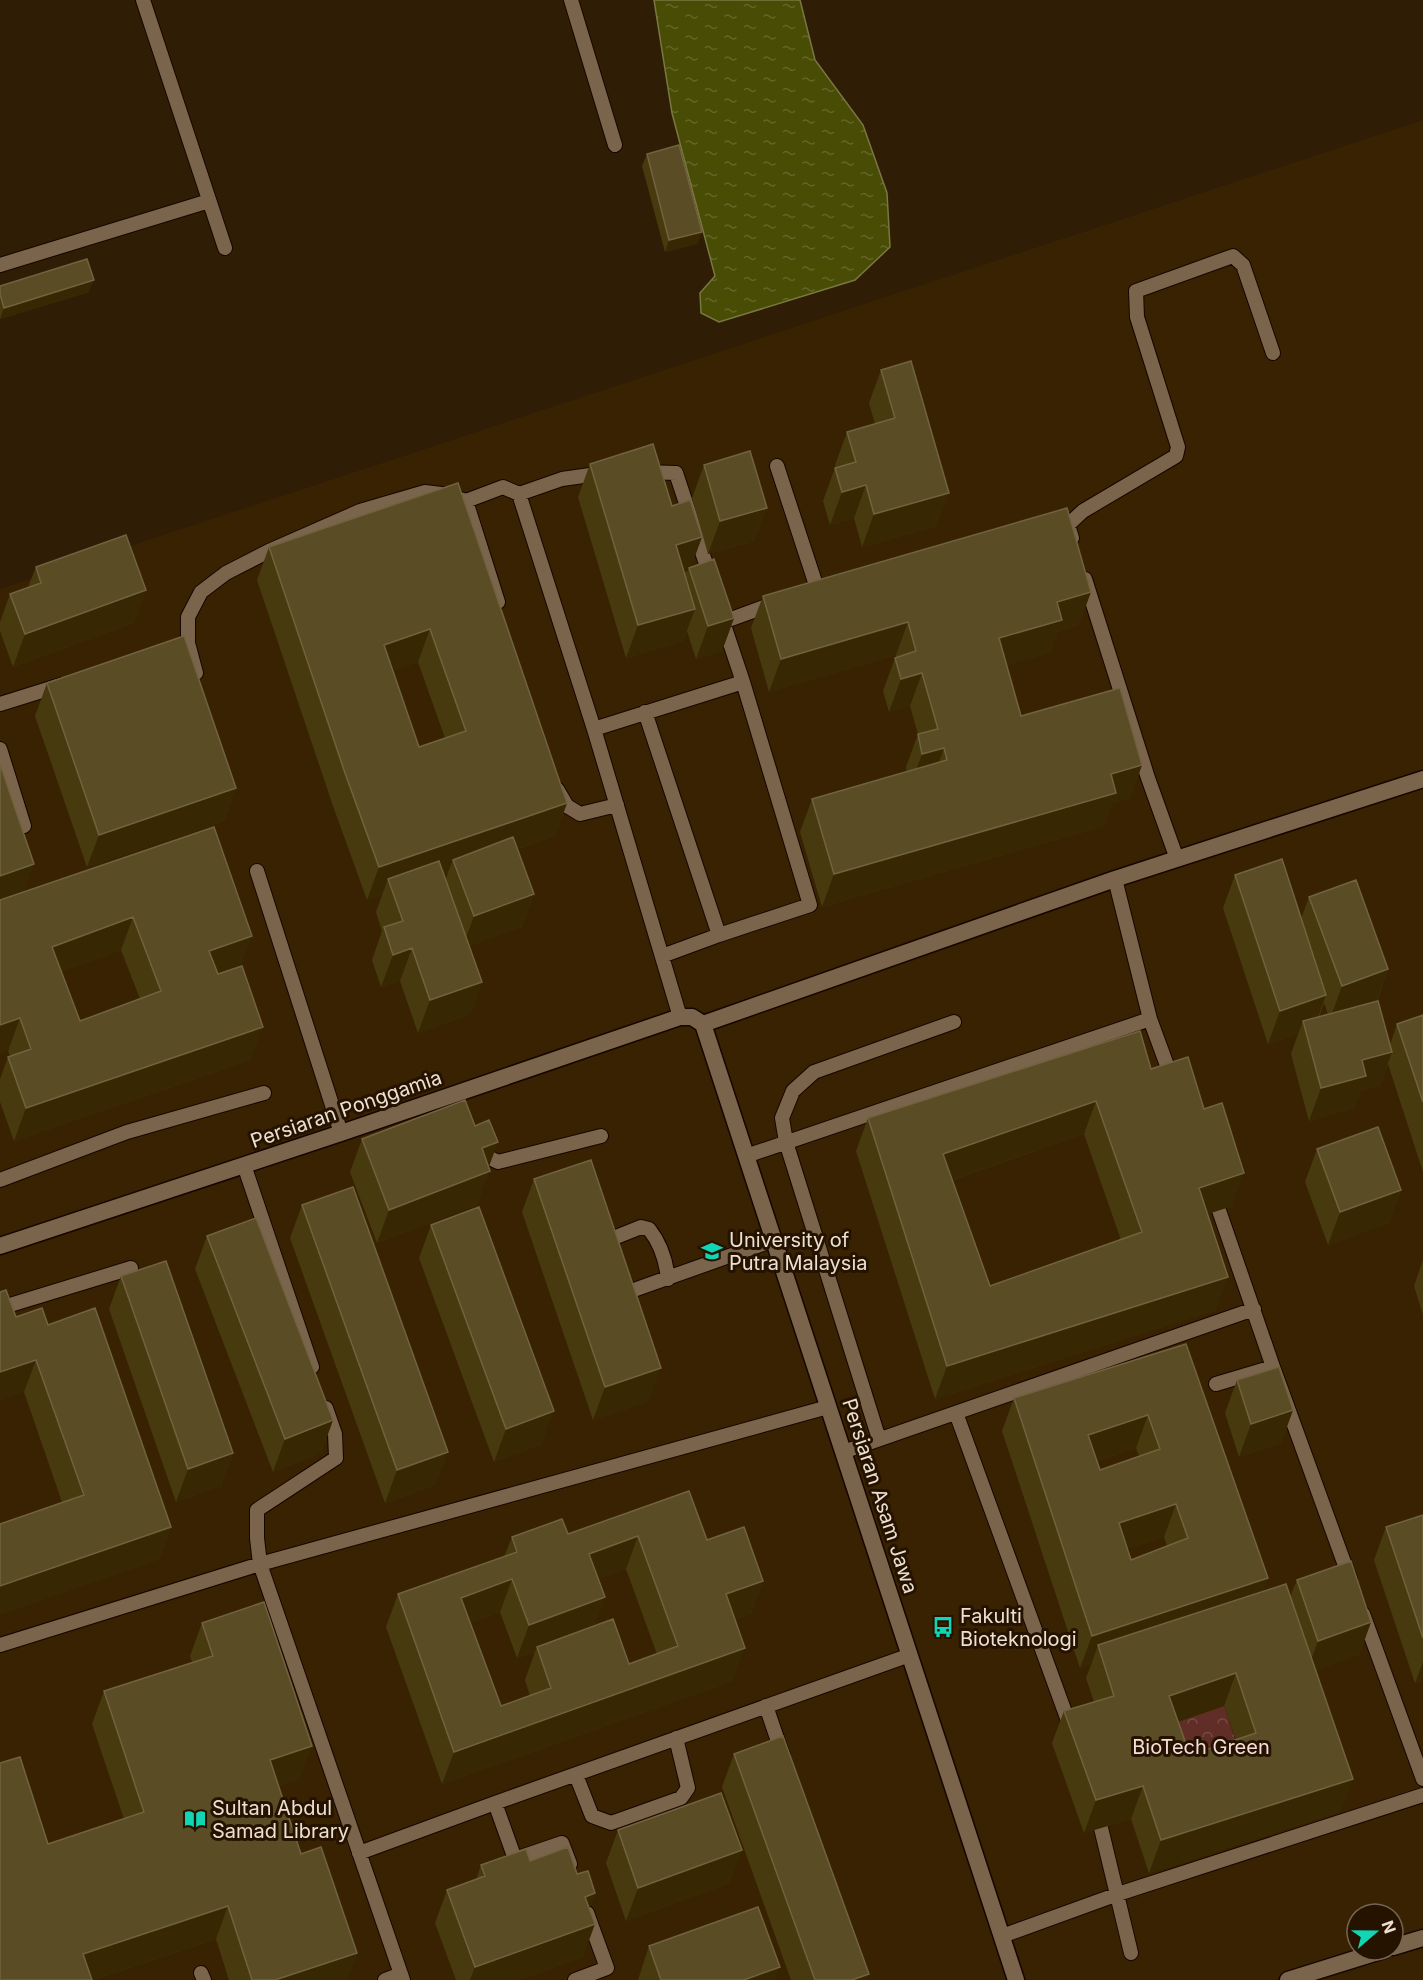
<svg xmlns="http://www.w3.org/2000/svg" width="1423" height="1980" viewBox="0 0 1423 1980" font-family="Inter,sans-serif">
<defs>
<pattern id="park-crowns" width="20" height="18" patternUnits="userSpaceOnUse" patternTransform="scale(1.5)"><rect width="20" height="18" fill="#602d27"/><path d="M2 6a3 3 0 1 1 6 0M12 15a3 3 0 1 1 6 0" fill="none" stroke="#774b45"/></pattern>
<pattern id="water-ripples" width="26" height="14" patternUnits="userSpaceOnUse" patternTransform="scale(1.5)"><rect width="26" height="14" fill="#484c05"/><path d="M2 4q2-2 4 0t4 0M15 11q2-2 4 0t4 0" fill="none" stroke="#636629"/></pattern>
</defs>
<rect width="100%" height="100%" fill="#2f1d05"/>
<!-- built -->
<path fill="#392202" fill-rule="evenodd" d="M1423,120V1980H0V589ZM1357,1914H1393V1950H1357Z"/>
<!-- park -->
<path fill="url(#park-crowns)" d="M1224,1706L1244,1766L1178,1788L1157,1729Z"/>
<!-- water -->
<path fill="url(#water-ripples)" stroke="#797842" stroke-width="1.5" d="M654,0H800L815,60L863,125L887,193L890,247L855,280L719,322L701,313L700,293L715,276L672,113Z"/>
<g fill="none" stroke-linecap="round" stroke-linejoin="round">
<defs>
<path id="service" d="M143,0L225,248
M571,0L615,145
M0,265L209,201
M777,466L817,588L808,591
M644,472L676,473L711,579
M519,494L562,479L604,473
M466,501L498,602
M1072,538L1068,525L1083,511L1176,456L1178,447L1137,317L1136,291L1233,256L1243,265L1273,353
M1085,579L1148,778L1177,859
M196,673L188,643V617L201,592L226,573L269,551L360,511L425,492L449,495L466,501L503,487L519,494L594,729L680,1017
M743,682L723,622L775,603
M0,704L61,685
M645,712L719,935
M594,729L743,682L810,905L719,935L662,956
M0,749L24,826
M557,789L567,806L580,814L617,805
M257,871L341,1133
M1115,879L1150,1019L1172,1079
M480,1149L486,1156L498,1162L601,1136
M746,1156L1150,1019
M244,1165L312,1367
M0,1180L127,1132L264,1093
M1213,1193L1273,1367L1350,1579
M601,1243L641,1227L649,1229C661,1244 666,1260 668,1279
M617,1291H631L774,1240
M0,1308L131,1268
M1216,1384L1273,1367
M326,1408L335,1434L336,1458L257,1510V1538L260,1564L403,1980
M956,1413L1070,1726
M879,1439L786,1142L782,1118L793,1091L814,1072L954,1022
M843,1452L1254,1309
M1363,1614L1423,1779
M0,1645L260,1564L828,1407
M766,1706L783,1756
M576,1775L592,1816L611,1823L681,1798L688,1788L676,1738
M495,1803L515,1859L562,1843L570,1864
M1101,1828L1131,1953
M359,1853L495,1803L910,1655
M1002,1936L1118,1894L1423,1795
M201,1973L204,1980
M385,1980L401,1974
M575,1980L607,1968L587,1913"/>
<path id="minor" d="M703,1024L1115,879L1423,779"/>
<path id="tertiary" d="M0,1246L341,1133L680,1017H692L703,1024L1016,1980
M1393,1947L1423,1938
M1288,1980L1384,1950"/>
</defs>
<!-- service casing -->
<use href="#service" stroke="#160600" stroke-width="16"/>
<!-- minor casing -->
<use href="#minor" stroke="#160600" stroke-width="19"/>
<!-- tertiary casing -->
<use href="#tertiary" stroke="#160600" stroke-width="19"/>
<!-- service -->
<use href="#service" stroke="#7a644b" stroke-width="14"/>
<!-- minor -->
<use href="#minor" stroke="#7a644b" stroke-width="16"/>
<!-- tertiary -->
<use href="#tertiary" stroke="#7a644b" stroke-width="16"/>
</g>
<!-- wall -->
<path fill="#483a0f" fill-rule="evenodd" d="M647,154L702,232L697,244L665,252L642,166Z
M0,286L89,292L0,319Z
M881,370L937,526L862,547L854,518L830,525L823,501L835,468H836L835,465L847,432L875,424L869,403Z
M590,464L672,506L702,537L690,568L734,618L722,651L696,659L687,631L683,641L626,658L578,497Z
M704,465L755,541L708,554L692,498Z
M458,483L567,803L555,836L517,849L534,894L522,927L469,946L482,982L470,1014L418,1033L400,981L381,987L372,960L382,931L376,912L382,895L367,900L333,806L257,580L269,547ZM418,662L445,738L419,747L392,671ZM448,872L446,879L444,874Z
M36,567L146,590L134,623L13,667L0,631V622L10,594L28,587Z
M763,596L1079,625L1057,632L1050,653L1007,665L1021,716L1142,765L1130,798L1112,803L1104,826L822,907L800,832L812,799L907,772L906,767L918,734L910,706L889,712L883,691L895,658H896V655L769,692L751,628Z
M47,683L236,788L224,821L87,867L35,716Z
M214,827L241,966L251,1060L14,1141L0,1102V1079L8,1057L10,1056L8,1051L24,892ZM121,950L140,999L80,1021L61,972Z
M1235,875L1301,919L1309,897L1388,969L1377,1001L1390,1045L1397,1024L1423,1015V1172L1388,1064L1380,1085L1361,1090L1354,1108L1309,1121L1291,1054L1298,1034L1268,1044L1223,908ZM1324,1003L1328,1014L1319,1017Z
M1151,1069L1232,1206L1207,1214L1216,1310L935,1399L856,1151L868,1118ZM1084,1134L1121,1240L990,1286L952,1180Z
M362,1139L478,1204L377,1243L350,1172Z
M1317,1149L1401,1190L1389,1223L1328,1245L1305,1182Z
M534,1179L649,1401L593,1420L522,1212Z
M302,1205L436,1485L385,1503L290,1238Z
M431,1225L542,1444L494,1462L419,1258Z
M207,1236L333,1420L321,1453L273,1472L195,1269Z
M1423,1260V1315L1414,1286Z
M121,1276L233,1453L221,1486L176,1502L109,1309Z
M16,1317L48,1325L171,1527L159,1560L62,1502L24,1392Z
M1186,1344L1268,1578L1263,1591L1290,1597L1297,1580L1371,1622L1359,1655L1316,1670L1341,1811L1149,1873L1131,1819L1084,1833L1052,1743L1064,1711L1094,1702L1086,1678L1091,1665L1080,1668L1002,1431L1014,1398ZM1136,1448L1139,1456L1100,1470L1097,1461ZM1164,1537L1167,1546L1131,1560L1127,1549ZM1224,1706L1236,1740L1190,1755L1178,1722Z
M1237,1380L1293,1410L1281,1443L1239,1457L1225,1413Z
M689,1491L707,1540L763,1581L751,1614L735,1619L733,1681L442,1784L386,1627L398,1594L504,1557L512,1537L568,1534ZM626,1569L657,1654L629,1664L595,1626L598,1579ZM500,1612L517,1658L535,1652L525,1680L530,1696L501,1706L470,1623Z
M1423,1515V1681L1415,1683L1374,1560L1386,1527Z
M202,1623L300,1779L278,1786L301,1854L357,1953L347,1980H229L216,1939L93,1980H0L48,1844L124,1819L92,1724L104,1691L192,1662L190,1656Z
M734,1754L867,1980H791L722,1787Z
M618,1830L730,1883L626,1921L606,1863Z
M481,1865L577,1874L595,1893L589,1909L583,1957L519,1980H456L435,1923L447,1890L476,1880Z
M649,1946L775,1980H638Z"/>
<!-- shaded-wall -->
<path fill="#372702" d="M702,232L697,244L665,252L669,240Z
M94,280L89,292L0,319L4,308Z
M866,485L854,518L830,525L842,492Z
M949,493L937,526L862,547L874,514Z
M767,508L755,541L708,554L720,521Z
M702,537L690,570L689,568L688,571L664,578L676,545Z
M146,590L134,623L13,667L25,634Z
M1091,592L1079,625L1057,632L1050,653L987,671L999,638L1057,602Z
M695,609L683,641L626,658L638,625Z
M734,618L722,651L696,659L708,626Z
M908,622L896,655L769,692L781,659Z
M430,629L418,662L372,678L384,645Z
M922,673L910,706L889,712L901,679Z
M944,748L932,781L910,787L922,754Z
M1142,765L1130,798L1112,803L1104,826L822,907L834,874L1111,774Z
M236,788L224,821L87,867L99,835Z
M567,803L555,836L457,869L453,860L448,872L392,892L388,879L382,895L367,900L379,867Z
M34,864L22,897L0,905V876Z
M534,894L522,927L462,949L474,916Z
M133,917L121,950L40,980L52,947Z
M252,936L240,969L197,984L209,951Z
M412,948L400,981L381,987L393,955Z
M1388,969L1376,1002L1330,1019L1342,986Z
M482,982L470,1014L418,1033L430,1000Z
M1326,995L1314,1028L1303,1021L1298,1034L1268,1044L1280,1011Z
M20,1018L8,1051L0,1054V1025Z
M263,1027L251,1060L14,1141L26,1108Z
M1392,1052L1380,1085L1361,1090L1354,1108L1309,1121L1321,1088L1362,1060Z
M1096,1101L1084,1134L931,1187L943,1154Z
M498,1142L487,1172L490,1171L478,1204L377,1243L389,1210L482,1148Z
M1244,1173L1232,1206L1187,1221L1199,1188Z
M1401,1190L1389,1223L1328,1245L1340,1212Z
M1228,1277L1216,1310L935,1399L947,1366Z
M36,1360L24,1392L0,1401V1372Z
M661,1368L649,1401L593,1420L605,1387Z
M1293,1410L1281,1443L1239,1457L1251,1424Z
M554,1411L542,1444L494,1462L506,1429Z
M1148,1415L1136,1448L1076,1468L1088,1435Z
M333,1420L321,1453L273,1472L285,1439Z
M448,1452L436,1485L385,1503L397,1470Z
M233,1453L221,1486L176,1502L188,1469Z
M1176,1504L1164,1537L1107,1556L1119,1523Z
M171,1527L159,1560L0,1615V1586Z
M638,1536L626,1569L577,1587L589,1554Z
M1268,1578L1256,1611L1098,1645L1091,1665L1080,1668L1092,1636Z
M512,1579L500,1612L449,1631L461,1598Z
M763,1581L751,1614L714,1627L726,1594Z
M605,1597L593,1630L537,1647L535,1652L517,1658L529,1625Z
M1371,1622L1359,1655L1306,1674L1318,1641Z
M745,1648L733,1681L442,1784L454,1752Z
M1423,1662V1681L1415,1683Z
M1236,1673L1224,1706L1157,1729L1169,1696Z
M312,1746L300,1779L258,1793L270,1760Z
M1353,1779L1341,1811L1149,1873L1161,1840Z
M1143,1786L1131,1819L1084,1833L1096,1800Z
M742,1850L730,1883L626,1921L638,1888Z
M595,1893L583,1926L585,1897Z
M228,1906L216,1939L93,1980H74L83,1954Z
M595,1924L583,1957L519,1980H470L475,1967Z
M357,1953L347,1980H275Z
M780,1967L775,1980H744Z
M869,1974L867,1980H852Z"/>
<!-- building -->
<path fill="#5a4c24" stroke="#71633f" stroke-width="1.5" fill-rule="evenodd" d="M679,145L702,232L669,240L647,154Z
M87,259L94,280L4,308L0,294V286Z
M911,361L949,493L874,514L866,485L842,492L835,468L856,462L847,432L895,418L881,370Z
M653,444L672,506L690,500L702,537L676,545L695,609L638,625L590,464Z
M750,451L767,508L720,521L704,465Z
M458,483L567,803L379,867L345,773L269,547ZM430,629L466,731L419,747L384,645Z
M1067,508L1091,592L1057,602L1062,620L999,638L1021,716L1120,688L1142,765L1111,774L1116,793L834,874L812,799L947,760L944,748L922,754L918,734L938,729L922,673L901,679L895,658L916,651L908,622L781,659L763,596Z
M126,535L146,590L25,634L10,594L41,583L36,567Z
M714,559L734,618L708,626L689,568Z
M184,636L236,788L99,835L47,683Z
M0,764L34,864L0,876Z
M214,827L252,936L209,951L218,974L242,966L263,1027L26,1108L8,1057L31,1049L20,1018L0,1025V900ZM133,917L161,991L80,1021L52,947Z
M513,837L534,894L474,916L453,860Z
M1282,859L1326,995L1280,1011L1235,875Z
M439,861L482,982L430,1000L412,948L393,955L384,927L403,921L388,879Z
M1356,880L1388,969L1342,986L1309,897Z
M1378,1001L1392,1052L1362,1060L1366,1076L1321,1088L1303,1021Z
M1423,1015V1102L1397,1024Z
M1140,1031L1151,1069L1188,1057L1204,1109L1222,1103L1244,1173L1199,1188L1228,1277L947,1366L868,1118ZM1096,1101L1142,1232L990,1286L943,1154Z
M465,1100L475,1126L489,1120L498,1142L482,1148L490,1171L389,1210L362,1139Z
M1378,1127L1401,1190L1340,1212L1317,1149Z
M591,1160L661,1368L605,1387L534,1179Z
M353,1187L448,1452L397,1470L302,1205Z
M479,1207L554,1411L506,1429L431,1225Z
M256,1218L333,1420L285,1439L207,1236Z
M166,1261L233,1453L188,1469L121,1276Z
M6,1290L16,1317L42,1308L48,1325L95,1308L171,1527L0,1586V1524L84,1495L36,1360L0,1372V1292Z
M1186,1344L1268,1578L1092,1636L1014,1398ZM1148,1415L1160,1449L1100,1470L1088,1435ZM1176,1504L1188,1538L1131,1560L1119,1523Z
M1279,1367L1293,1410L1251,1424L1237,1380Z
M689,1491L707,1540L744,1527L763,1581L726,1594L745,1648L454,1752L398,1594L517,1552L512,1537L562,1519L568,1534ZM638,1536L678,1646L629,1664L613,1619L537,1647L551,1688L501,1706L461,1598L512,1579L529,1625L605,1597L589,1554Z
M1423,1515V1638L1386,1527Z
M1351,1561L1371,1622L1318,1641L1297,1580Z
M1286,1584L1353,1779L1161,1840L1143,1786L1096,1800L1064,1711L1114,1696L1098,1645ZM1236,1673L1256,1733L1190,1755L1169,1696Z
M264,1602L312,1746L270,1760L301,1854L321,1847L357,1953L275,1980H252L228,1906L83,1954L92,1980H0V1763L20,1757L48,1844L144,1812L104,1691L213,1656L202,1623Z
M783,1736L869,1974L852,1980H815L734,1754Z
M721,1793L742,1850L638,1888L618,1830Z
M568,1847L577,1874L588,1871L595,1893L585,1897L595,1924L475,1967L447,1890L485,1876L481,1865L526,1849L530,1861Z
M758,1907L780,1967L744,1980H661L649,1946Z"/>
<!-- icons -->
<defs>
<symbol id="university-bare" viewBox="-9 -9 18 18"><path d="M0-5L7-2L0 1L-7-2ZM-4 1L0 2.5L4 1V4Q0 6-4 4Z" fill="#11d5b4" stroke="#251300" stroke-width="2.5" paint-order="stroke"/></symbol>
<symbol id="bus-bare" viewBox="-9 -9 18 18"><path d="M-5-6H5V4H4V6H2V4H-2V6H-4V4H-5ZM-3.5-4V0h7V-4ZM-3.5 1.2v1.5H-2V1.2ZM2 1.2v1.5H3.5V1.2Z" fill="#11d5b4" stroke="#251300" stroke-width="2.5" paint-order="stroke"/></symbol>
<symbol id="library-bare" viewBox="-9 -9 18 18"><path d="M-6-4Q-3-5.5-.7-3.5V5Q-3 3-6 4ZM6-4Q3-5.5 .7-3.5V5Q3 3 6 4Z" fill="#11d5b4" stroke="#251300" stroke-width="2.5" paint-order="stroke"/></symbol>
</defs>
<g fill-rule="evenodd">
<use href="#university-bare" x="697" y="1236" width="30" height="30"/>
<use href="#bus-bare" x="928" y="1612" width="30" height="30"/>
<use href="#library-bare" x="180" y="1804" width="30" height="30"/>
</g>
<g text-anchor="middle" stroke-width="6" stroke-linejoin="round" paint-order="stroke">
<!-- street labels -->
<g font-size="20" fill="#ece0d2" stroke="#251300">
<text transform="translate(346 1109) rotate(-19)" y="7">Persiaran Ponggamia</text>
<text transform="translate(880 1496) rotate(72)" y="7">Persiaran Asam Jawa</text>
</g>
<!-- poi labels -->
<g font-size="20" fill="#ece0d2" stroke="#251300" text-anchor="start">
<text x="729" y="1247">University of<tspan x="729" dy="23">Putra Malaysia</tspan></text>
<text x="960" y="1623">Fakulti<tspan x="960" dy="23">Bioteknologi</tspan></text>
<text x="212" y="1815">Sultan Abdul<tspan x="212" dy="23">Samad Library</tspan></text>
</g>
<!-- park labels -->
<g font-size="20" fill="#f5ddd9" stroke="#251300">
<text x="1201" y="1754">BioTech Green</text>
</g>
</g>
<!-- north arrow -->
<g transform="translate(1375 1932) rotate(70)"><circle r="28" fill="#251300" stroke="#756554" stroke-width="1.5"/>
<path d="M0-4.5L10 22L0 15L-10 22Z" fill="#11d5b4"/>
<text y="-9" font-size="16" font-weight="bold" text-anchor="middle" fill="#ece0d2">N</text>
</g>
</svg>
